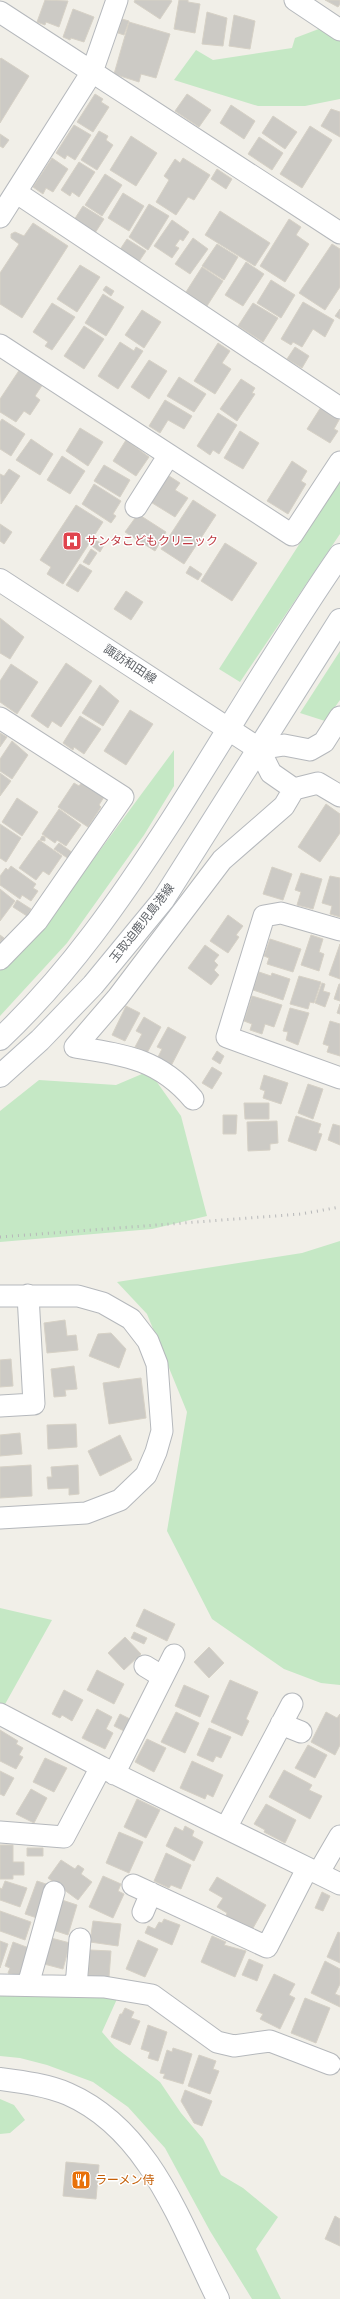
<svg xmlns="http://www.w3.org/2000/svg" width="340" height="2299" viewBox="0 0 340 2299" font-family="'Exo 2','Noto Sans JP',sans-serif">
<rect width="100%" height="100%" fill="#f1efe8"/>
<!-- green -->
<path fill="#c5e8c5" d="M324,27L340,38V99L305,106H258L174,80L196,50L213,60L292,48L295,38Z
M340,481V534L240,682L219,669Z
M340,651V700L325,721L300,713Z
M174,750V786L144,835L67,943L0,1016V968L44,926Z
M149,1071L181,1116L207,1216L152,1229L0,1242V1111L39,1080L116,1085Z
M340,1241V1685L321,1683L284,1669L212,1619L167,1531L187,1412L147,1314L117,1282L302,1253Z
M0,1608L52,1620L4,1706L0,1704Z
M76,1991L117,1999L102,2032L115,2047L160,2082L181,2113L203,2139L221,2175L243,2188L278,2217L256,2249L281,2299H252L210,2231L165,2148L128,2107L93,2082L47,2065L20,2058L0,2056V1992Z
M0,2099L14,2105L25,2120L10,2133L0,2134Z"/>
<!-- building -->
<path fill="#cccac5" stroke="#d6d1c6" d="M45,0L68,1L59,27L46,22L45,25L37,22Z
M135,0H170L172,1L160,19L134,2Z
M179,0H188V2L200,4L195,33L174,29Z
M325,0H340V4L338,7Z
M73,9L94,17L84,42L71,38L70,40L63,37Z
M207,12L227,18L223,46L202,44Z
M234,15L255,21L250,49L229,46Z
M122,19L129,21L124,35L118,33Z
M129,22L170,34L156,78L141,74L139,82L114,74Z
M1,58L29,76L0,123V59Z
M95,94L103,99L101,102L109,107L93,132L77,122Z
M187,94L211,110L199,127L175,111Z
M231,105L255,121L244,139L220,123Z
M331,109L340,112V137L321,126Z
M273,116L297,132L285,149L262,133Z
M74,125L91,135L75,160L67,155L65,159L56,153Z
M310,126L332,140L302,188L280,174Z
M99,131L108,136L106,140L113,145L97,170L81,160Z
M0,134L9,140L3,148L0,146Z
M131,136L157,153L136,186L110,170Z
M259,137L283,153L272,170L248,154Z
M52,158L68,169L53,192L46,188L43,194L33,187Z
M183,158L210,175L194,200L188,197L176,215L156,202L169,180L164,176L175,159L180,163Z
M79,162L95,172L79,197L72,192L70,196L61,190Z
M217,169L232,179L226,189L211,179Z
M105,174L122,185L102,216L85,205Z
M123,193L144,206L129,231L108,218Z
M149,204L169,216L148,250L129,237Z
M83,206L104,219L95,233L74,220Z
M220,211L270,243L255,266L205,235Z
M289,219L301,227L296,235L309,244L285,282L260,266Z
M172,220L189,232L183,241L180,239L175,246L179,248L172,258L154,246Z
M33,223L68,246L22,318L0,304V273L19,244L11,238V234L15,232L24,236Z
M193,238L208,249L190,274L175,264Z
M127,239L146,251L138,263L119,251Z
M217,244L238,257L224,280L202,266Z
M332,244L340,249V287L325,310L299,293Z
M246,262L264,274L243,306L225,295Z
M80,265L100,277L77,312L57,299Z
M202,267L223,281L207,306L186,292Z
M271,280L295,295L281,318L257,303Z
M106,286L114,291L111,296L103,290Z
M103,294L124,307L106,336L85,323Z
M303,302L334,320L325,337L313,329L302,347L293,342L291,345L281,339Z
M52,303L75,317L52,350L45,346L48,342L33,332Z
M253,303L278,318L263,342L238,326Z
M340,309V319L335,316Z
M142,310L161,322L144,348L125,335Z
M84,326L104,339L84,369L64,356Z
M120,342L134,351L136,347L143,351L118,389L98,376Z
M218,343L230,351L222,363L231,369L215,394L194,381Z
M295,347L309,356L302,368L287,359Z
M149,360L167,371L149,399L131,387Z
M20,369L43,384L35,396L40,400L30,415L24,411L16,422L0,412V399Z
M179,377L206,394L194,412L167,396Z
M241,379L255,388L252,393L255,394L237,421L220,409Z
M165,400L192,416L184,429L168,420L160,433L149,426Z
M321,407L339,420L334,429L338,431L330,443L307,429Z
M218,413L237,425L219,454L213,450L210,455L197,446Z
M2,419L25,434L11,456L0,449V422Z
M80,428L103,442L88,466L66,451Z
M240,431L259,443L243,469L224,458Z
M31,439L53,454L40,475L16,460Z
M126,440L149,457L136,476L113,461Z
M62,456L85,471L70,494L47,480Z
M292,461L307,471L301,481L306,484L288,514L267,501Z
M104,465L130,480L120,497L94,481Z
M9,469L20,476L1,504L0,474L4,476Z
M166,474L180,483L175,490L188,498L175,517L149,501Z
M94,484L121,501L113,514L116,516L111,523L82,504Z
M193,500L216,515L184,564L161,549Z
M76,505L103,522L63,584L47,574L51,567L40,560Z
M138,514L166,532L155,551L125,532Z
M0,524L12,532L4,544L0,541Z
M96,540L104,545L100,552L92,546Z
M225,543L257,563L232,601L201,581Z
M91,549L97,553L89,565L83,562Z
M80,564L92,571L78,592L66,585Z
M190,566L202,574L198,580L186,573Z
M126,591L143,602L131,620L114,609Z
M0,618L24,637L10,659L0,653Z
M66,663L92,681L61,727L52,721L48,728L31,716Z
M11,664L38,682L17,714L0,702V681Z
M100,685L119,701L103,726L82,713Z
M130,710L153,724L126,765L104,751Z
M80,716L101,729L84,754L74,747L73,750L63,743Z
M0,733L7,737L0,747Z
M12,741L28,755L12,779L0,771V759Z
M0,773L11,781L0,796Z
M82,782L104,797L99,805L101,807L88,827L58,807L74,783L79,786Z
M17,798L38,812L22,836L2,822Z
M326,804L340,814V833L320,862L298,847Z
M59,809L81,825L66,846L57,840L55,843L42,834Z
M0,824L21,838L6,862L0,858Z
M42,836L45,837V841L40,840Z
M39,840L62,856L49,875L43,871L36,880L19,868Z
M59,843L73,853L69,859L54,849Z
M11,866L36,884L33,888L38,891L31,901L22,895L20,899L0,885V876L6,868L8,870Z
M272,867L292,874L283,900L263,894Z
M301,873L322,879L313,909L297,905L301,892L295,890Z
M330,876L340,878V917L330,914L332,906L322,903Z
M0,889L15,901L0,921Z
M17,900L31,909L27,916L13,907Z
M228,915L243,926L236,935L239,937L228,953L210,941Z
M0,935L4,938L0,943Z
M311,935L323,939L319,952L324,954L319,971L301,965Z
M270,939L301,949L293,972L267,964L269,958L264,956Z
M340,944V979L329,975Z
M205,945L219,955L214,961L218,965L214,970L219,975L211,985L188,968Z
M259,972L271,976L272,973L290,979L283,1000L253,990Z
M299,976L321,982L314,1003L310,1002L308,1009L290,1004Z
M322,983L325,984L323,991L330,993L325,1007L315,1003Z
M339,984H340V1001L334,999Z
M252,996L282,1005L274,1027L265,1024L262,1034L250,1030L252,1024L244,1021Z
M340,1004V1014L337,1013Z
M126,1006L140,1013L125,1041L112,1035Z
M290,1008L309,1013L298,1045L286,1040L288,1032L283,1031Z
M144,1017L161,1027L147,1053L135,1047L142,1034L136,1031Z
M330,1021L340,1024V1056L327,1052L329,1046L323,1044Z
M168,1027L186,1037L171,1066L157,1059L162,1049L157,1047Z
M217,1051L224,1056L220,1064L212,1059Z
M212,1067L222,1073L212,1089L202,1083Z
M264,1075L288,1083L281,1104L263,1098L265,1091L260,1089Z
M308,1084L323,1089L313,1119L298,1113Z
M244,1103H269V1119H245Z
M223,1115H237L236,1134H223Z
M296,1116L321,1124L318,1133L322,1134L316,1151L288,1141Z
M277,1121L278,1143L270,1144V1150L248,1151L247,1122Z
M333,1124L340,1126V1145L328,1140Z
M65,1320L67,1336L76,1335L78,1350L47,1353L44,1323Z
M111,1333L126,1349L119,1368L89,1356L98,1334Z
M11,1359L13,1386L0,1387V1360Z
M74,1366L77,1389L65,1390L66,1396L54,1397L51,1369Z
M141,1378L146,1418L109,1424L103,1383Z
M76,1424L77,1447L48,1449L47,1425Z
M20,1433L22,1454L0,1456V1435Z
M120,1435L132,1460L100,1476L88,1451Z
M31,1465L32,1496L0,1498V1467Z
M78,1465L79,1494L69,1495V1488L48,1489L47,1477H52L51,1467Z
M144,1609L175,1624L167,1641L136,1626Z
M134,1632L147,1638L144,1644L131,1638Z
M125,1637L141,1654L124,1670L108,1653Z
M209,1647L224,1663L209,1678L194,1662Z
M97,1670L124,1684L114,1704L87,1690Z
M230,1680L258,1692L246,1719L249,1721L242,1736L211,1722Z
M184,1685L209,1696L200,1717L175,1706Z
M64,1690L83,1700L72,1721L62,1715L60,1718L52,1714Z
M97,1709L112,1717L106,1729L113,1733L105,1749L82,1738Z
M176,1712L199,1723L185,1753L161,1742Z
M326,1712L337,1718L340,1714V1745L335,1755L311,1742Z
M120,1714L130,1719L124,1731L114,1726Z
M209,1728L231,1737L221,1758L216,1756L213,1762L197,1755Z
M0,1730L18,1741L16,1744L23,1748L19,1755L23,1757L16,1769L0,1761Z
M147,1739L166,1748L154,1772L135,1762Z
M308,1745L327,1755L315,1778L295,1768Z
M45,1758L67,1768L54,1792L33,1782Z
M192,1761L223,1775L213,1797L207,1794L205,1799L180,1788Z
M284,1770L312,1785L309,1790L322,1796L310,1819L269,1797Z
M0,1771L14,1778L4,1796L0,1794Z
M31,1789L47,1798L34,1823L16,1814Z
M137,1799L160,1810L146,1838L124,1827Z
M266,1804L296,1820L285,1843L264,1832L265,1830L254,1824Z
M185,1826L194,1831L192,1836L203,1842L194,1861L166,1846L175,1827L183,1831Z
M119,1832L143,1842L129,1873L106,1863Z
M0,1845H13V1862H24V1875H13V1879H0Z
M27,1848H43V1856H27Z
M166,1853L191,1865L181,1889L171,1885L169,1888L154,1881Z
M61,1860L75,1869L78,1865L84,1869L81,1874L92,1882L78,1900L48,1878Z
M103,1876L121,1884L118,1891L124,1894L113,1918L89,1907Z
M217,1877L266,1905L252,1930L226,1916L227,1913L217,1907L223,1898L209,1890Z
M5,1881L27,1888L20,1907L0,1900V1888L2,1889Z
M37,1881L49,1885L37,1918L25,1914Z
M322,1892L330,1896L323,1911L315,1908Z
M59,1899L77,1905L68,1935L50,1929Z
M0,1911L31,1922L25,1940L0,1931Z
M164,1919L180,1925L172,1945L145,1933L148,1926L155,1929L159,1922L162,1923Z
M93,1921L121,1924L118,1946L90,1942Z
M338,1932L340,1933V1963L327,1957Z
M212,1936L226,1942L224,1945L246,1951L235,1977L201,1962Z
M51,1938L70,1943L63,1969L44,1964Z
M138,1940L158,1949L145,1977L126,1969Z
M0,1941L8,1944L0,1968Z
M13,1942L29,1948L19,1976L8,1973L10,1968L5,1966Z
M90,1950L111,1951L109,1977L88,1976Z
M249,1959L263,1965L257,1981L242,1975Z
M325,1961L340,1969V1984L335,1994L340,1996V2007L311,1993Z
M274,1974L295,1984L289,1995L295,1998L280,2029L260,2019L263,2014L256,2011Z
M305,1998L330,2008L316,2043L291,2033Z
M125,2008L134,2012L131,2018L140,2021L130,2045L111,2037L120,2014H122Z
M148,2025L167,2032L158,2061L148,2058L150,2052L141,2049Z
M173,2048L192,2054L183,2084L163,2078L165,2074L160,2073L167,2050L172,2052Z
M199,2055L216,2061L213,2069L219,2071L210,2094L188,2086Z
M185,2090L212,2101L202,2126L194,2123L181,2101Z
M66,2162L99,2165L96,2199L63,2196Z
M335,2216L340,2219V2246L325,2239Z"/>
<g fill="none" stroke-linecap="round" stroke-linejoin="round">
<defs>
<path id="minor" d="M295,0L340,30
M0,12L340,233
M17,193L340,408
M0,217L92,72L117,0
M0,345L292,535L340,462
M136,507L169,455
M340,717L324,742L310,750L284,745L259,749L271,773L294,789L318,783L340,796
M0,718L123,797L37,921L0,959
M340,930L281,913L264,916L227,1037L340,1078
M193,1099C159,1059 125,1055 75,1047L118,997L222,860L284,806L294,789
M0,1296H78L103,1303L131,1319L148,1341L157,1364L162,1431L156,1452L146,1475L120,1500L86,1513L0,1518
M0,1406L34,1404L28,1295
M145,1666L163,1677
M0,1714L101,1767L340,1884
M281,1724L301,1732
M114,1774L174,1655
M226,1828L292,1704
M0,1832L64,1837L101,1767
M319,1872L340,1836
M133,1885L267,1947L307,1869
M143,1912L151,1893
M0,1985L104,1987L152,1995L217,2042L234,2046L270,2041L330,2064
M28,1985L54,1892
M76,1986L80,1939"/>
<path id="tertiary" d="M0,580L259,749
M0,2079C23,2082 47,2085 68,2094C150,2130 181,2225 218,2299"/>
<path id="secondary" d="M0,1039C69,974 122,897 173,818C229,730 281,640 340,555
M0,1076L40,1040L93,985L163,900L340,620"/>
</defs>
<!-- minor casing -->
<use href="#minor" stroke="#b5b8bc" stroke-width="23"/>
<!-- tertiary casing -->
<use href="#tertiary" stroke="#b5b8bc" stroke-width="24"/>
<!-- secondary casing -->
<use href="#secondary" stroke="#b6babf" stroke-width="24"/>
<!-- minor -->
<use href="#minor" stroke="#fff" stroke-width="21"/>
<!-- tertiary -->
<use href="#tertiary" stroke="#fff" stroke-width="22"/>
<!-- secondary -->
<use href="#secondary" stroke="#fff" stroke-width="22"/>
<!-- rail -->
<path stroke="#b6b7b8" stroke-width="3" stroke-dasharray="1 5" stroke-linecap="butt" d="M0,1237L301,1214L340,1207"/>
</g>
<!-- icons -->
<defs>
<symbol id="hospital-square" viewBox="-11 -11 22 22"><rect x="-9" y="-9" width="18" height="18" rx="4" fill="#e0444e" stroke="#fff"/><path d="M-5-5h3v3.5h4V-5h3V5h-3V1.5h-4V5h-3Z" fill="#fff"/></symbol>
<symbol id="restaurant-square" viewBox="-11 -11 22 22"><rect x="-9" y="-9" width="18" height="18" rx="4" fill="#e8710a" stroke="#fff"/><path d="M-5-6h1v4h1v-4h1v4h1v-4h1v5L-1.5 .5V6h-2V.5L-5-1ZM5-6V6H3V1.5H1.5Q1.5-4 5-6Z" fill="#fff"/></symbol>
</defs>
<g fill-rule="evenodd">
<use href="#hospital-square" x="61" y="530" width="22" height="22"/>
<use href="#restaurant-square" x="70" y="2169" width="22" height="22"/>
</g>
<g text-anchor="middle" stroke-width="3" stroke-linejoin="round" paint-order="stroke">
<!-- health labels -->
<g font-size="12" fill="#be3a42" stroke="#fff" text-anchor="start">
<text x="86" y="545">サンタこどもクリニック</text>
</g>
<!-- street labels -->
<g font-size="12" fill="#5f6368" stroke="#fff">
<text transform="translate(130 664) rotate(33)" y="4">諏訪和田線</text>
<text transform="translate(142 923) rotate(-52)" y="4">玉取迫鹿児島港線</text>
</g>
<!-- food labels -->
<g font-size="12" fill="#c56008" stroke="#fff" text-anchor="start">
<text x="95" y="2184">ラーメン侍</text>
</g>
</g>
</svg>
